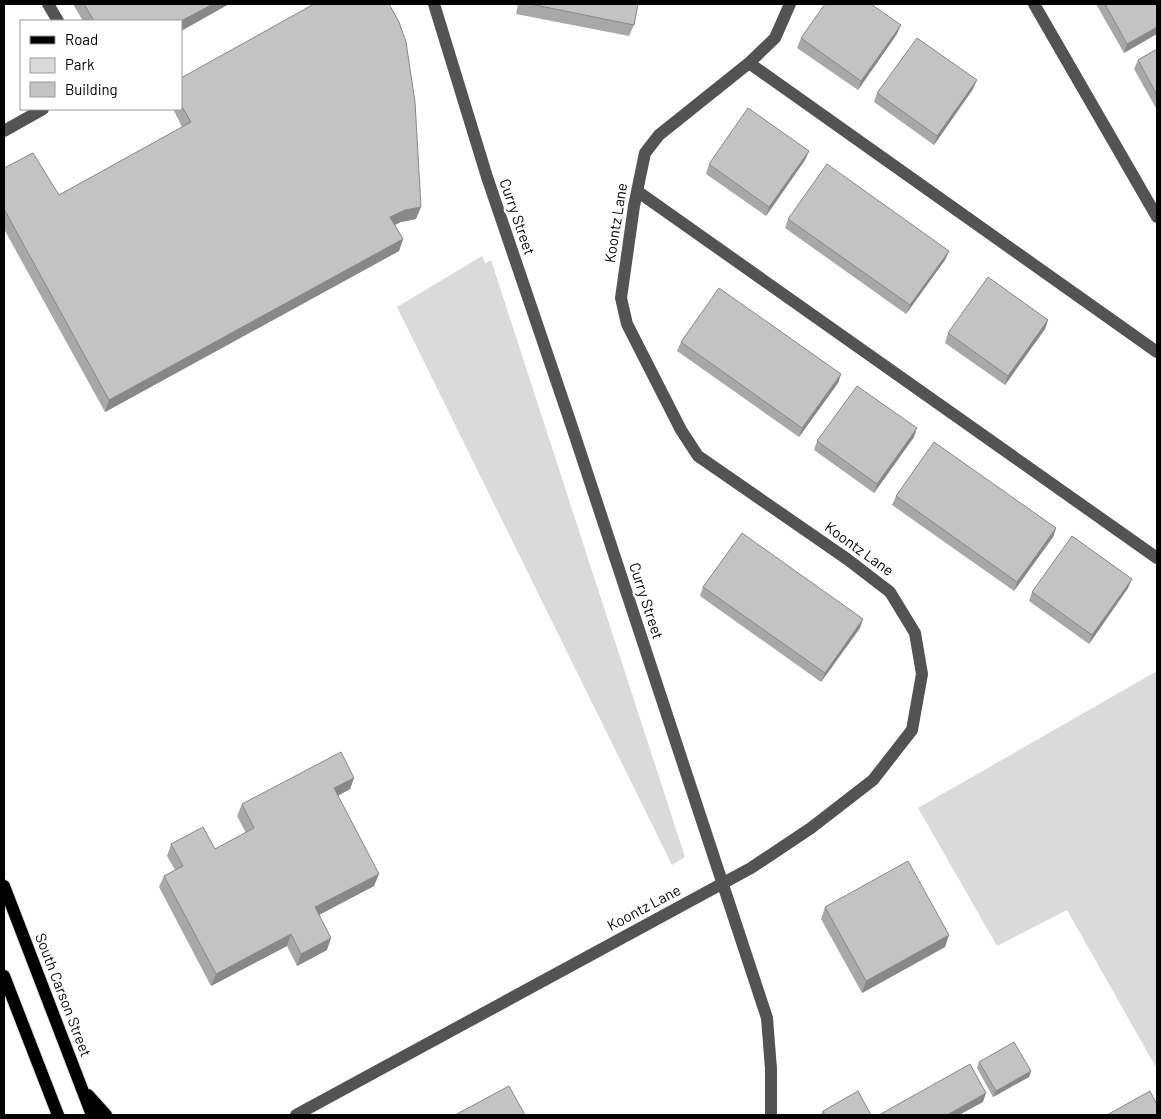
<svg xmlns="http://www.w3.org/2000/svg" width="1161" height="1119" viewBox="0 0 1161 1119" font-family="Barlow,sans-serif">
<rect width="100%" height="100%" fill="#fff"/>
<!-- green -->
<path fill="#dadada" d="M482,256L485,263L491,260L685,857L672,865L397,307Z
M1157,671V1069L1067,910L997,946L918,808Z"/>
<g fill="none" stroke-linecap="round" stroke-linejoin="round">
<defs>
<path id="major" d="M4,886L92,1115
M4,976L58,1115
M88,1095L106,1115"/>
</defs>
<!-- major casing -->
<use href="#major" stroke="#dbdbdb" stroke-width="14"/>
<!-- minor -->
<path stroke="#535353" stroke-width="12" d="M48,4L58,21
M434,4L487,177L570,421L767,1018L771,1069V1115
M1034,4L1157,217
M749,63L1157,352
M4,131L43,109
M637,191L1157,558
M296,1115L751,868L811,828L873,780L912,730L922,674L915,633L890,592L847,559L698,456L681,430L627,324L621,298L634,206L645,153L659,135L749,63L775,38L790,4"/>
<!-- major -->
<use href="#major" stroke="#000" stroke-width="12"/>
</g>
<!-- wall -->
<path fill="#a8a8a8" d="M73,4H229L181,31V21H83Z
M518,4H638L634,25L629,36L516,14Z
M1096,4H1157L1124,53Z
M897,34L858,90L797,48L801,38Z
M1157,49V110L1134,69L1138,60Z
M181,78L416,219L401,222L395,225L403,239L399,251L105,412L4,229V168L59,195L182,127L173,109H181Z
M973,89L934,145L874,102L877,93Z
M809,151L805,160L766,216L706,174L709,164Z
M788,219L949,251L945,260L906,314L785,228Z
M1048,320L1045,329L1005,385L945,343L948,333Z
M681,342L841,374L838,383L799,437L677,351Z
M914,437L874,493L814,450L817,441Z
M896,496L1056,528L1053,537L1014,591L892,505Z
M703,587L860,628L821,682L700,596Z
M1128,588L1089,644L1029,601L1032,592Z
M354,778L350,789L338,796L374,886L319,915L327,950L297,966L287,946L211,986L159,887L164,876L175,870L167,856L171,844L215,849L246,833L237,816L242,804Z
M825,907L945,947L862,993L821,919Z
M979,1062L1031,1071L1029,1077L993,1097L977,1068Z
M823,1111L871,1115H821Z"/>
<!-- shaded-wall -->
<path fill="#888" d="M213,4H229L181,31V21Z
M901,25L897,34L858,90L861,81Z
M1157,27V34L1124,53L1127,44Z
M977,80L973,89L934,145L937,136Z
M809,151L805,160L766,216L769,207Z
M421,207L416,219L401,222L386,229L390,217L405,210Z
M403,239L399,251L105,412L109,400Z
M949,251L945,260L906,314L910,305Z
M1048,320L1045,329L1005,385L1008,376Z
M841,374L838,383L799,437L802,428Z
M917,428L914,437L874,493L877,484Z
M1056,528L1053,537L1014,591L1017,582Z
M1132,579L1128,588L1089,644L1092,635Z
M863,619L860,628L821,682L825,673Z
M354,778L350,789L329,800L334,788Z
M379,874L374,886L311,919L315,907Z
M291,934L287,946L211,986L216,974Z
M949,935L945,947L862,993L866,981Z
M331,938L327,950L297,966L301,954Z
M1031,1071L1029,1077L993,1097L996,1091Z
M986,1093L983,1102L959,1115H947Z"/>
<!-- building -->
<path fill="#c3c3c3" stroke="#888" d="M84,4H213L181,21H94Z
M314,4H389L399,22L406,42L415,102L421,207L405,210L390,217L403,239L109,400L4,209V168L33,153L59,195L191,122L181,105V78Z
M530,4H638L634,25Z
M825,4H871L901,25L861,81L801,38Z
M1105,4H1157V27L1127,44Z
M917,38L977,80L937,136L877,93Z
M1157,49V95L1138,60Z
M748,108L809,151L769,207L709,164Z
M827,164L949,251L910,305L788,219Z
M988,277L1048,320L1008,376L948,333Z
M719,288L841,374L802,428L681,342Z
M857,386L917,428L877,484L817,441Z
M934,442L1056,528L1017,582L896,496Z
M742,533L863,619L825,673L703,587Z
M1072,536L1132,579L1092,635L1032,592Z
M341,752L354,778L334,788L379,874L315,907L331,938L301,954L291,934L216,974L164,876L183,866L171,844L203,827L215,849L254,828L242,804Z
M908,861L949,935L866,981L825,907Z
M1014,1042L1031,1071L996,1091L979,1062Z
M970,1064L986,1093L947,1115H879Z
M509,1086L525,1115H455Z
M858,1091L871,1115H825L823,1111Z
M1150,1091L1157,1105V1115H1107Z"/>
<g text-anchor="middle" stroke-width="5" stroke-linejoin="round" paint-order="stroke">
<!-- street labels -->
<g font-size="15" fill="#000" stroke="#fff">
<text transform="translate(517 217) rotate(71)" y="5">Curry Street</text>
<text transform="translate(616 223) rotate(-81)" y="5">Koontz Lane</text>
<text transform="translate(859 549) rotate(36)" y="5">Koontz Lane</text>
<text transform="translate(646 601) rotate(72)" y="5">Curry Street</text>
<text transform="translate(644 908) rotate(-28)" y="5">Koontz Lane</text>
<text transform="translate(63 995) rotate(69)" y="5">South Carson Street</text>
</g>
</g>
<!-- border -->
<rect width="1161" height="1119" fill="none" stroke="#000000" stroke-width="10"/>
<!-- legend -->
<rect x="20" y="20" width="162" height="90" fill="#ffffff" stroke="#999999"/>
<rect x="30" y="36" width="25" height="8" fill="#000000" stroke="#999999"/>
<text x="65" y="45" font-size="15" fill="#000000">Road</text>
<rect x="30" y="58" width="25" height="15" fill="#dadada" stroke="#999999"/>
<text x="65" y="70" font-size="15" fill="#000000">Park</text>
<rect x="30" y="82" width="25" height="15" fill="#c3c3c3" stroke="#999999"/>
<text x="65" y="95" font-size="15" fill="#000000">Building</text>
</svg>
